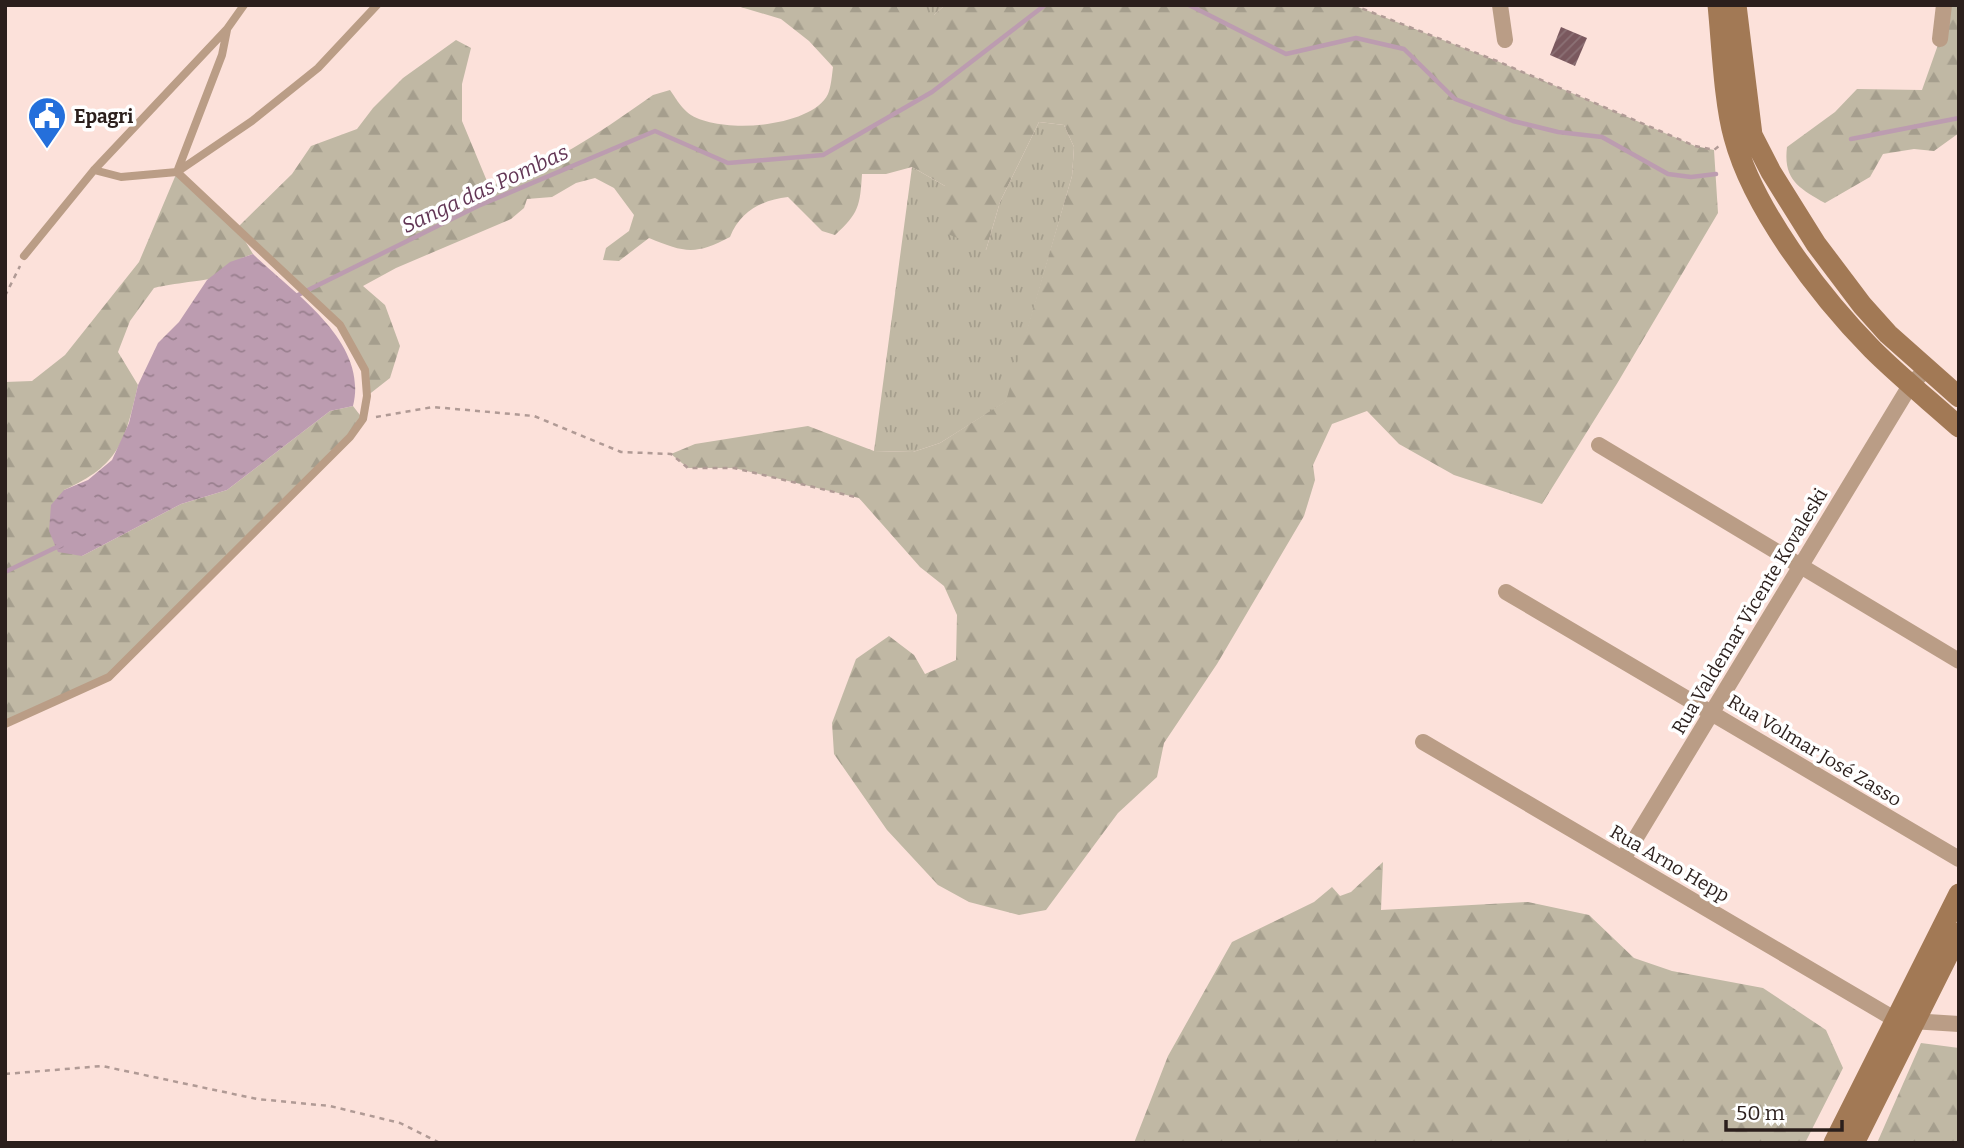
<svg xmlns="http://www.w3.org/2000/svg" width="1964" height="1148" viewBox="0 0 1964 1148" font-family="Bitter,serif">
<defs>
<pattern id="grass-tufts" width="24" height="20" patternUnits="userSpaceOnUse" patternTransform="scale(1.75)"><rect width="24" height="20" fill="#c0b8a4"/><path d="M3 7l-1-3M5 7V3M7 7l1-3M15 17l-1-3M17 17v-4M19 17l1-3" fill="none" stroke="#a59e8d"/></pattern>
<pattern id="forest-firs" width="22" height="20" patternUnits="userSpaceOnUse" patternTransform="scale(1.75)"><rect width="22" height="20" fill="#c0b8a4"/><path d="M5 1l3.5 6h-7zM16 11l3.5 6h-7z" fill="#a59e8d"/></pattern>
<pattern id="water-ripples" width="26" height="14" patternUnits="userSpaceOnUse" patternTransform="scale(1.75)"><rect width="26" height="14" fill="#bc9cb0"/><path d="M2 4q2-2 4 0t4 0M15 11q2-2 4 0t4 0" fill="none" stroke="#997f8e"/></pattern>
<pattern id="building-hatch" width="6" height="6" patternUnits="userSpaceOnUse" patternTransform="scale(1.75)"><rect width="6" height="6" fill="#7a585e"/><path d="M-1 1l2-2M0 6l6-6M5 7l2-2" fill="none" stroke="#8b7175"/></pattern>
</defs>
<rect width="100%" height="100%" fill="#fce1da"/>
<!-- grass -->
<path fill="url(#grass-tufts)" d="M896,5H945L934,15H900Z
M1039,122L1064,125L1074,147L1072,176L1007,401L940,443L913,452L874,451L912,167L945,186L986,250L1000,202Z"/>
<!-- forest -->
<path fill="url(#forest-firs)" d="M734,5H896L901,15H934L945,5H1353L1497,61L1695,146L1714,150L1718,213L1618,382L1542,504L1454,475L1399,444L1367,411L1332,424L1313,465L1315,480L1304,516L1217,664L1164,743L1157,777L1118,813L1046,910L1019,915L969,902L938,885L887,830L834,754L832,723L856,659L889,636L914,655L925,674L956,660L957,615L944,586L920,567L859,498L734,468H688L671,454L695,444L808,426L874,451L913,452L940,443L1006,401L1072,176L1074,147L1064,125L1039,122L1000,202L986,250L943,232L945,186L912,167L886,174H862C860,206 859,213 835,235L822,231L788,197C761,200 740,212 730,237C696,255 685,253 649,238L619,261L603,260L606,248L629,231L634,215L614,188L595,178L576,183L552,197L527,199L524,208L511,219L396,268L363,286L385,305L400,346L390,378L367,396L365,370L340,326L239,231L253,254C231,261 227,269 209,279C206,280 163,285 154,288L130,321L118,352L138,385C125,441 120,465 64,490L82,556L181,504L227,490L330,411L353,406L363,419L109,677L5,724V382L32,381L65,355L139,262L177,172L237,228L292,174L311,146L357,129L373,108L403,78L456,40L471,48L462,84V121L489,186C549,168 602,131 653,95L670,90C675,97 680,106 687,112C713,135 811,129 828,94C831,87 832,75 833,67L809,41L781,19Z
M1944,5H1959V133L1934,151L1914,149L1883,154L1870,177L1825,203C1799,188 1783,180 1787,147L1835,112L1857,89L1922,90L1940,39Z
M1383,862L1381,910L1528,902L1589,915L1634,958L1672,971L1763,988L1826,1030L1843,1068L1805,1143H1134L1168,1056L1232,942L1314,902L1332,887L1340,896L1351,892Z
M1921,1043L1959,1048V1143H1877Z"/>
<!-- water -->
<path fill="url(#water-ripples)" d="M253,254C294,294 369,341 353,406L330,411L227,490L181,504L82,556L58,552L49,531L51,505L64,490L88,480L112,460L129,423L138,385L158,343L179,322L207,280L230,262Z"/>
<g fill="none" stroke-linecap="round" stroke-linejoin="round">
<!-- stream -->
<path stroke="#bc9cb0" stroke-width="4.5" d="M1189,5L1286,54L1356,38L1404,49L1455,99L1513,121L1558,132L1602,137L1668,174L1691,177L1716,174
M1851,139L1959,118
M294,297L478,206L655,131L728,163L823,155L932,92L1045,5
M5,572L61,545"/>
</g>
<!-- building -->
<path fill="url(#building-hatch)" d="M1561,27L1587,38L1575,66L1550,55Z"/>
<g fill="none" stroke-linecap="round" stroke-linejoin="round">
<!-- path -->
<path stroke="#b09a95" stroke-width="2.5" stroke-dasharray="5 5" stroke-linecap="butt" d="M1353,5L1497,61L1695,146L1714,150L1719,146
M5,296L20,266
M376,417L433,407L534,416L621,452L671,454L688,468H734L859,498
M5,1074L102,1066L257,1099L330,1106L400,1123L440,1143"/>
<!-- lane -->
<path stroke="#ba9d86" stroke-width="8" d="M94,170L121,177L177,172L222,55L227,30
M24,256L94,170L227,29L244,5
M5,724L109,677L350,437L363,419L367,396L365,370L340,325L177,172L252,121L318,68L377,5"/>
<!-- street -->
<path stroke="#ba9d86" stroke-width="16" d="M1500,5L1505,40
M1940,39L1944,5
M1599,445L1959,661
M1506,592L1959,859
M1423,742L1896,1020L1959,1024
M1623,859L1911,384L1927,369"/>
<!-- secondary -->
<path stroke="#a27955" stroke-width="21" d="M1718,5C1722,44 1724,101 1734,137C1753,209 1820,296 1872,349C1899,376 1930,401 1959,427
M1736,5L1752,135L1771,172L1816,244L1862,305L1888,334L1959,397
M1834,1143L1959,894
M1854,1143L1959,933"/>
</g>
<!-- icons -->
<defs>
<symbol id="civic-pin" viewBox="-11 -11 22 30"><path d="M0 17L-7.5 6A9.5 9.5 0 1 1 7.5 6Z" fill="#246fdb" stroke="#fff"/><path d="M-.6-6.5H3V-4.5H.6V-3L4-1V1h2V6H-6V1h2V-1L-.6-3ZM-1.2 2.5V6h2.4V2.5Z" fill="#fff"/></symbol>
</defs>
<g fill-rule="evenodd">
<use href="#civic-pin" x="25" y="94" width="44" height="60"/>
</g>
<g text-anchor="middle" stroke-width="7" stroke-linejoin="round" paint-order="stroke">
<!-- poi labels -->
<g font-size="19" font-weight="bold" fill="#2b1f1c" stroke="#fff" text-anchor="start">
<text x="74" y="123">Epagri</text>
</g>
<!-- street labels -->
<g font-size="19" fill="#2b1f1c" stroke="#fff">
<text transform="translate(1749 611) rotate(-59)" y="7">Rua Valdemar Vicente Kovaleski</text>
<text transform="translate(1815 750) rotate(31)" y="7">Rua Volmar José Zasso</text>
<text transform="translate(1670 863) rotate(30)" y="7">Rua Arno Hepp</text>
</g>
<!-- water labels -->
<g font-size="21" font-style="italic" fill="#623655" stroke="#fff">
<text transform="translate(485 189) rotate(-25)" y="7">Sanga das Pombas</text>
</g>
</g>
<!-- border -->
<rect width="1964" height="1148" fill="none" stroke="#2b1f1c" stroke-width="14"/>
<!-- scale -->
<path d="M1726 1120v10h116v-10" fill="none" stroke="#2b1f1c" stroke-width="3.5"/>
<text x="1736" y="1120" font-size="21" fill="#2b1f1c" stroke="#ffffff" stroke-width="5" paint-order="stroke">50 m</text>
</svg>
